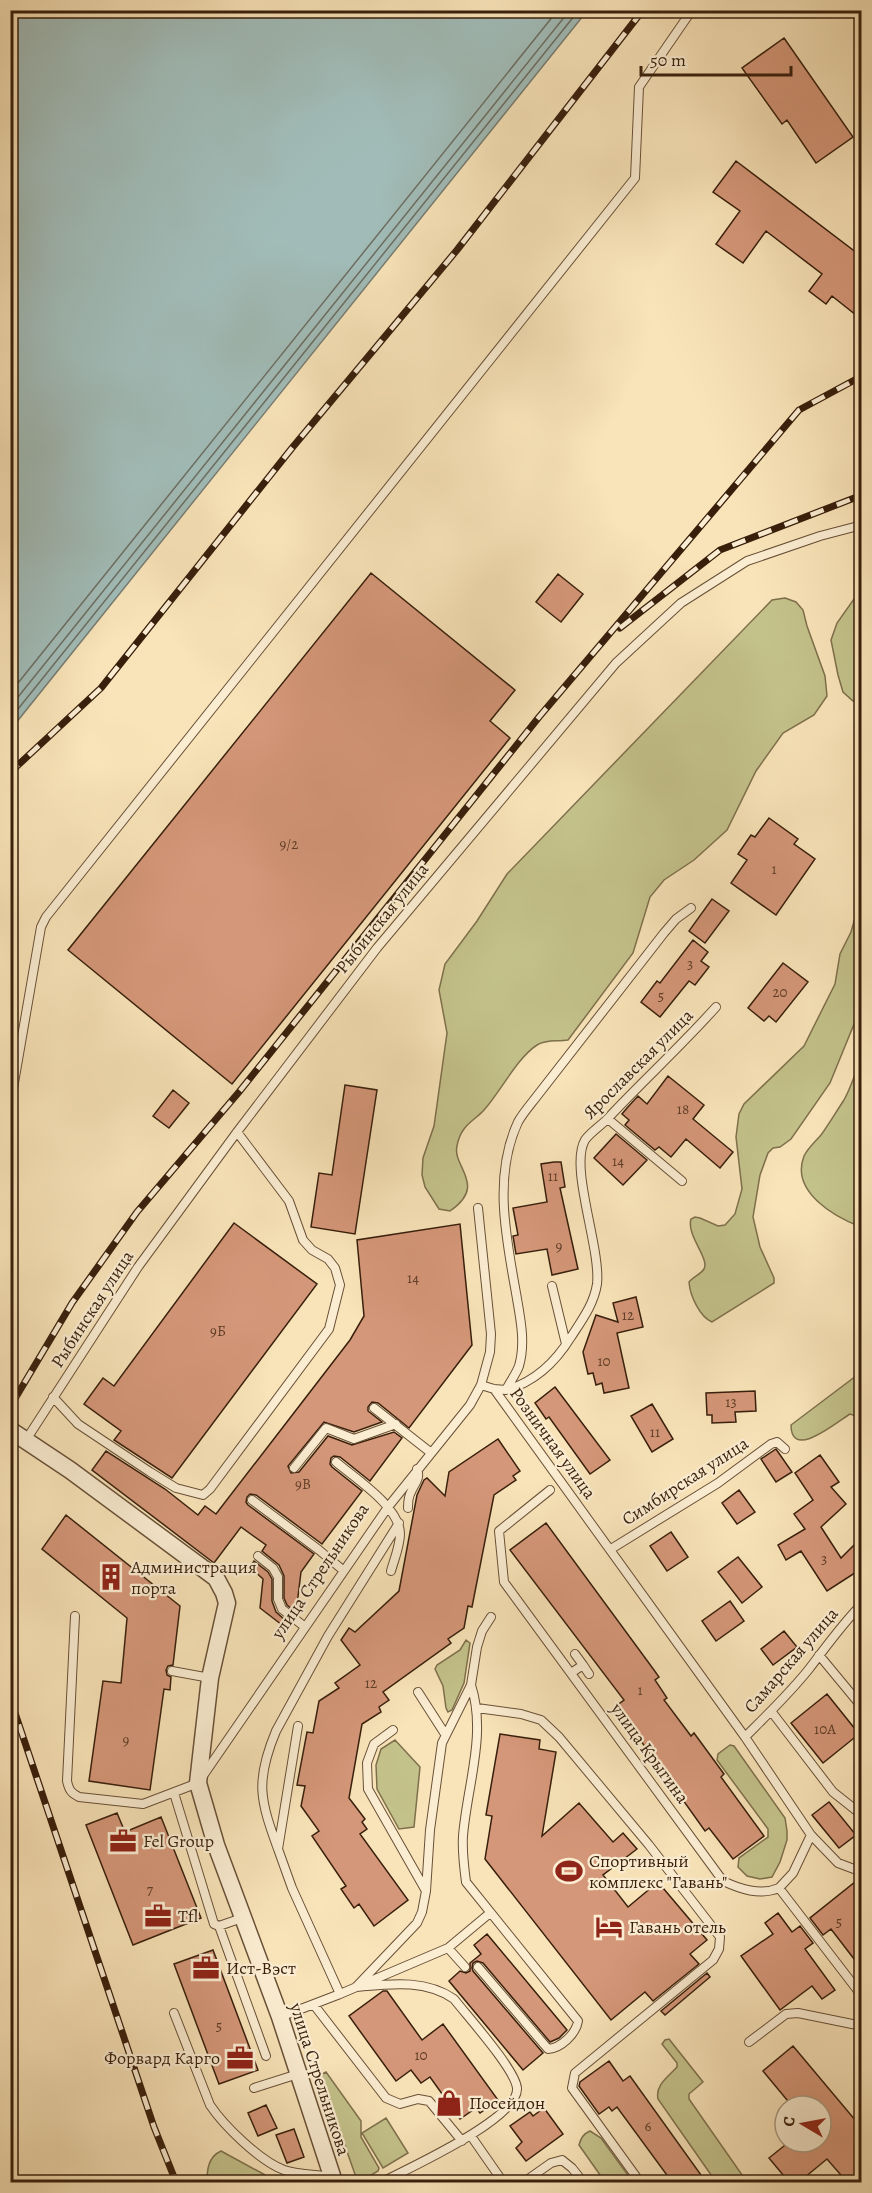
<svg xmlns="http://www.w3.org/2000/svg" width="872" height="2193" viewBox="0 0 872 2193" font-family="Alegreya,serif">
<rect width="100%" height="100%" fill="#f9e4b9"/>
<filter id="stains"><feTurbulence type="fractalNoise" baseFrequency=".00333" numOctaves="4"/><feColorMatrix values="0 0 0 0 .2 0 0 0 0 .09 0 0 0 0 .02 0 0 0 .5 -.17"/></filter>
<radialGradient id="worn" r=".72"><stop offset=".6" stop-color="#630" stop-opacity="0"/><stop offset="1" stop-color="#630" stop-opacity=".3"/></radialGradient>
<!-- green -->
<path fill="#c4c28b" stroke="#7e704c" stroke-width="1.5" d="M861,589V703L853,701L843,692L838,675L831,640L837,623Z
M785,598L796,602L803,610L807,626L825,676L827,696L814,715L783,733L756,771L727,830L694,860L664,880L650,897L633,953L568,1040C557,1042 547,1039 537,1045C517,1058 501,1091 484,1110C478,1117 470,1121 464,1129C461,1133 458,1140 457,1146C452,1167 488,1185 450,1211L439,1209L425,1187L422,1175L423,1158L434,1126L447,1033L439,990L445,964L477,921L507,874L772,600Z
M861,879V1007L830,1083L791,1139L780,1147L773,1148L768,1153L760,1175L753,1217L760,1247L774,1278V1283L712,1322C700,1317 690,1296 689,1282C693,1277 701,1274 704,1269C710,1259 686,1235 691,1219L695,1217L700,1218L718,1226L725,1225L735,1214L742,1189L736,1137L739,1114L744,1104L804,1046L835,984L840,954L851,932L855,918L858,887Z
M861,1058V1227C835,1217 790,1192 804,1156C808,1148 815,1142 821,1135C829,1124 836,1112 844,1100C851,1087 856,1072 861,1058Z
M860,1373H861V1422L856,1416L850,1414C837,1422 791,1461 791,1425Z
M466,1640L470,1643L464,1683L452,1710L448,1712L446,1708L443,1686L435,1669L437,1665L460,1650Z
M395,1740L420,1767L414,1827L399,1829L377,1789L376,1765L381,1749Z
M730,1745L734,1746L785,1818L787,1831V1840L780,1862L772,1877L760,1879L747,1876L738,1867L739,1858L768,1837V1829L717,1760L718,1754Z
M669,2039L703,2082L689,2094V2099L747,2182H716L658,2099C655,2085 668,2077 677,2067V2063L662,2044L665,2040Z
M326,2072L361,2121V2137L379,2168L378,2171L363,2180H357L320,2075Z
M386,2118L408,2153L383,2168L362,2133Z
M590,2131L601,2138L633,2182H605L579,2145C581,2138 583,2134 590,2131Z
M221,2151L278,2182H207C207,2170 208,2157 221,2151Z"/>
<!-- water -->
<path fill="#a1bcb8" stroke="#777d73" stroke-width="1.5" d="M11,10L587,11L11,729L10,11Z"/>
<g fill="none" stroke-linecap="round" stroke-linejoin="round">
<!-- shore -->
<path stroke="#6c6e62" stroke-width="1.5" d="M10,693L558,10
M10,707L570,10
M10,719L579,10"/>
</g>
<!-- building -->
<path fill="#d59779" stroke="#381f0c" stroke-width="1.5" d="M784,38L853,137L816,163L787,120L782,124L742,68Z
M736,161L861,256V319L832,296L826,304L809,291L822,274L766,231L743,263L716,244L740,211L713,192Z
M371,573L515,690L490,721L510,738L232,1084L68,950Z
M558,574L583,594L561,622L536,602Z
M769,818L798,839L794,844L815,859L776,915L731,883L747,860L738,854L751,835L755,837Z
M712,899L729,911L705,943L689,931Z
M693,940L708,952L701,961L709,967L695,985L689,981L660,1017L641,1002L657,981L660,983Z
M783,963L808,982L776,1022L769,1016L764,1021L748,1008Z
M668,1076L704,1105L693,1119L733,1152L720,1168L686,1139L671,1157L659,1147L655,1150L625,1125L629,1120L622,1114L627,1108L638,1096L647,1104Z
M345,1085L377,1090L355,1234L311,1227L319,1173L332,1175Z
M173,1090L189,1103L169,1128L153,1116Z
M616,1134L647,1160L623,1185L594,1158Z
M554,1162H561L565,1187L560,1188L578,1269L552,1275L547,1249L516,1254L513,1236L518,1235L513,1208L547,1202L541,1164Z
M234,1223L317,1284L172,1478L114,1440L121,1431L84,1404L103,1378L114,1386Z
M460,1224L472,1345L409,1428L378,1403L372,1402L368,1407V1411L382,1422L354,1432L324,1422L288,1466L291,1473L299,1472L328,1436L352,1445L394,1432L402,1438L370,1481L340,1457L334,1456L331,1458L330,1464L332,1467L362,1491L322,1544L256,1495L250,1494L247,1497L246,1502L248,1505L314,1554L301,1572L297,1605L293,1610L287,1605L284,1598V1576L279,1565L262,1551L266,1545L241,1527L214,1563L92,1470L106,1451L165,1489L198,1515L205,1506L216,1514L350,1340L364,1316L357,1240Z
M636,1297L643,1327L617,1333L629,1388L604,1393L602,1383L596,1385L593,1373L588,1374L583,1352L596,1315L618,1322L613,1303Z
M555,1387L610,1460L590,1474L549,1417L546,1419L535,1403Z
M755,1391L756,1411L735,1412L736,1422L712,1423V1415H707L706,1393Z
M652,1404L673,1439L652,1452L631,1416Z
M498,1439L520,1471L513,1476L516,1480L494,1495L472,1607L468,1606L464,1628L448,1639L451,1643L383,1692L389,1700L379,1707L381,1712L362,1724L349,1798L365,1819L362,1822L367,1829L360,1834L408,1900L374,1926L359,1904L354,1908L341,1889L346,1886L312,1836L319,1831L301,1806L305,1786L297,1785L307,1732L313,1733L319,1701L339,1688L335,1683L360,1665L341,1640L349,1628L355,1632L399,1591L417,1495L424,1480L427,1478L445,1496L449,1472Z
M776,1449L792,1472L776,1482L761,1459Z
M820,1455L839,1482L831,1487L846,1504L821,1527L841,1558L861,1538V1569L827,1591L801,1551L786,1560L778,1545L805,1529L794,1514L813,1500L795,1473Z
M739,1490L755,1512L737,1524L722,1503Z
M66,1515L180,1606L173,1665L168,1666L166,1670L167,1675L171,1677L170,1690L164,1689L150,1790L89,1781L103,1681L121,1683L127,1618L42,1549Z
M546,1523L654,1670L659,1677L655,1680L667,1698L664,1700L691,1736L694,1733L724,1774L721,1777L764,1836L733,1859L709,1828L705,1831L616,1706L624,1700L510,1550Z
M671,1532L688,1557L667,1571L650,1546Z
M738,1557L762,1587L742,1603L718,1572Z
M254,1561L268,1572L272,1579V1601L276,1612L285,1620L282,1625L260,1608L263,1579L250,1567Z
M730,1601L744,1621L716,1641L702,1621Z
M784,1631L797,1647L773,1665L761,1649Z
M827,1694L859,1734L823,1763L791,1723Z
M500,1734L540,1740L539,1749L556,1752L542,1836L579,1803L613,1842L623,1833L637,1849L603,1875L628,1907L658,1882L707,1940L690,1954L699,1964L653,2001L645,1992L611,2020L485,1859L492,1816L486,1815Z
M829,1802L856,1835L839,1848L812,1815Z
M117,1813L125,1832L161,1817L201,1918L133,1945L86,1825Z
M860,1878H861V1968L831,1929L823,1935L810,1918Z
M778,1913L792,1932L800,1926L813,1943L805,1949L835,1990L822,1999L812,1986L780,2010L741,1956L773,1934L765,1923Z
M487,1934L567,2030L559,2038L550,2042L483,1963L477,1961L473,1963L472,1968L473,1971L543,2053L523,2070L449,1981L460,1971L466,1973L470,1971V1963L481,1954L474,1945Z
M213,1950L258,2070L219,2084L174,1964Z
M707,1973L710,1977L665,2015L661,2011Z
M383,1991H387L422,2040L443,2024L498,2100L480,2113L476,2108L460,2119L430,2077L421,2083L411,2070L396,2081L349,2016Z
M793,2046L861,2127V2182H847L827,2159L799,2182H789L769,2158L789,2142H821V2106H792L763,2071Z
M609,2061L623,2081L630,2076L706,2182H672L617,2107L612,2111L609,2107L599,2114L579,2086L580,2082Z
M266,2105L277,2128L258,2136L248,2113Z
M544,2108L563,2134L526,2161L516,2148L522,2142L510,2126L530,2112L533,2116Z
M294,2129L304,2157L287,2163L276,2135Z"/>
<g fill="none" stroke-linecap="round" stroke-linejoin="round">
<defs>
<path id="service" d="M10,1106L41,927L46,917L635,178L639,87L692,10
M608,1119L682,1181
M478,1208L491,1334L490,1352L481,1385L494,1389L506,1390C510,1382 516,1374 519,1366C526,1342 520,1317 516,1293C506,1237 493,1176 518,1122C523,1113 531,1104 537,1096L664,933L676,919L691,908
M552,1286L566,1344
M494,1389L745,1737L811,1835L793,1873L779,1888
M506,1390C535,1382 555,1363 571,1337C582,1320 594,1304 597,1284C601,1248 569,1167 585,1140C591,1131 604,1124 611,1115C645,1079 682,1045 716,1007
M53,1397L78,1424L150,1472L176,1488L203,1495L210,1489L329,1329L340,1285L335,1268L328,1259L312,1250L303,1240L289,1201L237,1132
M374,1408L430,1452
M26,1440L138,1267L237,1132L377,948L616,663L681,603L747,561L820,536L862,525
M336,1462C356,1479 400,1507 400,1534C400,1546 394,1560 391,1571
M294,1468L326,1428L354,1439L396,1424
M550,1490L499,1531L504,1582L723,1881C740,1889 760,1896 779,1888L862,1996
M252,1500L319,1550L344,1571
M408,1508C408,1503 408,1497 411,1492C414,1484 421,1479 417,1469
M611,1549L718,1483L771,1444L777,1442L785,1449
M258,1556L273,1568L278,1577V1599L282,1609L305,1627
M75,1616L67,1781C69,1790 71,1793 79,1797L143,1804L198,1783L388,1507L470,1405L481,1385
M819,1655L862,1707
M583,1665L589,1674
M172,1671L210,1678
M571,1673L583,1665L575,1654
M471,1685C487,1734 467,1786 463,1836C462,1851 464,1867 466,1882L578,2021C576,2034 561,2048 548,2049L478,1967
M418,1692L445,1734
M477,1708L521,1714L541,1720L559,1737L649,1845L720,1937L719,1949L713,1960L575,2073L572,2088L640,2182
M771,1711L833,1792L862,1815
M298,1726L278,1849L292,1888L340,1994
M745,1737C767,1715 789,1694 809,1669C826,1647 842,1624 862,1604
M174,1793L214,1924L219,1926L242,1918
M811,1835L838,1863L862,1872
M278,1849C260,1800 255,1781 276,1731L328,1636L399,1523
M426,1891L430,1830L442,1743L471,1685L477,1647L482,1631L491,1617
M219,1926L266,2056
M448,1948L465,1967
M356,1987C390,1984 425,1979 454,1999C468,2017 515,2069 517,2088C520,2118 407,2169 382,2182
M356,1987L417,1923L422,1912L426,1891L368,1789L367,1763L374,1744L393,1730
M314,2005L386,2098L400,2104L418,2099L429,2101L462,2141
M174,2013L210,2105C224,2126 260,2161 284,2170C298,2175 316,2174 331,2177
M280,2017L340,1994L448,1948L490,1913
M749,2042L786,2014L798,2013L862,2026
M254,2088L298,2074
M471,2136L503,2182
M524,2182L551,2163L562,2160L572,2168L583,2182"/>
<path id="minor" d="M10,1430L70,1470L216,1578L224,1593L227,1603L210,1678L198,1783L216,1845L280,2017L334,2182"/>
</defs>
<!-- service casing -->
<use href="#service" stroke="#685037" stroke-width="10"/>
<!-- minor casing -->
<use href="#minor" stroke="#685037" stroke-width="19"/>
<!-- service -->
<use href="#service" stroke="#fbedd2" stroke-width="8"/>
<!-- minor -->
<use href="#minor" stroke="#fbedd2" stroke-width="16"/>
<defs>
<path id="rail" d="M620,628L720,550L862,495
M10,776L16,767L101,688L292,448L457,250L643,10
M10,1407L72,1303L137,1212L239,1092L539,717L799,410L862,376
M10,1698L154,2127L176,2182"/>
</defs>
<!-- rail casing -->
<use href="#rail" stroke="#381f0c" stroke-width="7"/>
<!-- rail -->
<use href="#rail" stroke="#fbedd2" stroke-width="4.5" stroke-dasharray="14" stroke-linecap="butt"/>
</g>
<!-- icons -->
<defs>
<symbol id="building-bare" viewBox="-9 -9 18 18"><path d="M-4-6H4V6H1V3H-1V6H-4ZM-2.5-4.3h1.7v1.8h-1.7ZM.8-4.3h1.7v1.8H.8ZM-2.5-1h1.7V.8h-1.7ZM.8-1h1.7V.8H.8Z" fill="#8f2418" stroke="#fbedd2" stroke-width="2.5" paint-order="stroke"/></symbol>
<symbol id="office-bare" viewBox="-9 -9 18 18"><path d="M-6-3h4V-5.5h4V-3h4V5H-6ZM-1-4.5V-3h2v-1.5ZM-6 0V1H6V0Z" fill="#8f2418" stroke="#fbedd2" stroke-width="2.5" paint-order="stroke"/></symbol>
<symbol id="stadium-bare" viewBox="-9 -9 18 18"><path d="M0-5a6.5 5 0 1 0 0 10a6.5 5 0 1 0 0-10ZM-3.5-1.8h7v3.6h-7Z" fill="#8f2418" stroke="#fbedd2" stroke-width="2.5" paint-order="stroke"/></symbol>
<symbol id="hotel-bare" viewBox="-9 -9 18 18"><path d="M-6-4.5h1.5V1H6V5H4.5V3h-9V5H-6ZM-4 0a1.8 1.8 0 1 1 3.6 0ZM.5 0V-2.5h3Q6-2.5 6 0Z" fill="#8f2418" stroke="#fbedd2" stroke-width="2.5" paint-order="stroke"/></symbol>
<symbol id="shop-bare" viewBox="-9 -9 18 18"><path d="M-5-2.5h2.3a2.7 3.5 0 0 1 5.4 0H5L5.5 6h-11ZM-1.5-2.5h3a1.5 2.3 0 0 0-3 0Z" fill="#8f2418" stroke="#fbedd2" stroke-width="2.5" paint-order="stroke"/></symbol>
</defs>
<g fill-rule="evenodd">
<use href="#building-bare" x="92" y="1558" width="38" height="38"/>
<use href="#office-bare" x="104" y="1822" width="38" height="38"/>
<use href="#stadium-bare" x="550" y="1852" width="38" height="38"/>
<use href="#office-bare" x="139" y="1897" width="38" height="38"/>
<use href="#hotel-bare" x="590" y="1908" width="38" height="38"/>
<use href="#office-bare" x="187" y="1949" width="38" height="38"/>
<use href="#office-bare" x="221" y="2039" width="38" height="38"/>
<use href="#shop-bare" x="430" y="2084" width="38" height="38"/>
</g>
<g text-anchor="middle" stroke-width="4.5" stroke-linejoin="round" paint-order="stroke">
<!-- number labels -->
<g font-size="15" fill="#5f3d27">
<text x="289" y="849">9/2</text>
<text x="774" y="874">1</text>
<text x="690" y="969">3</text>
<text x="780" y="997">20</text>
<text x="661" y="1001">5</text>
<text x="683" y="1114">18</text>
<text x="618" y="1166">14</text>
<text x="553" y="1181">11</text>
<text x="559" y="1251">9</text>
<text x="413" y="1283">14</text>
<text x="628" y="1320">12</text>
<text x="218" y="1336">9Б</text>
<text x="604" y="1366">10</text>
<text x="731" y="1407">13</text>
<text x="655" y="1437">11</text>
<text x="303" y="1489">9В</text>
<text x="824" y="1564">3</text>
<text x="371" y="1688">12</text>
<text x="640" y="1695">1</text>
<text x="825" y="1734">10А</text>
<text x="126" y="1745">9</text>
<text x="150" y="1895">7</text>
<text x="839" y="1927">5</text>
<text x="219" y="2031">5</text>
<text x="421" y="2060">10</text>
<text x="648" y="2131">6</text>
</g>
<!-- street labels -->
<g font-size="18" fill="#381f0c" stroke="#fbedd2">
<text transform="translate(382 918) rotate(-51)" y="6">Рыбинская улица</text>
<text transform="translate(638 1064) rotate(-45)" y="6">Ярославская улица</text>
<text transform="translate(92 1309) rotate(-57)" y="6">Рыбинская улица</text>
<text transform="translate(553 1443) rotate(54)" y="6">Розничная улица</text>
<text transform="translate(685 1481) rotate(-33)" y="6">Симбирская улица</text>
<text transform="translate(320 1571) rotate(-56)" y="6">улица Стрельникова</text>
<text transform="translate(791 1660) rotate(-49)" y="6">Самарская улица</text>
<text transform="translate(650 1753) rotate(54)" y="6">улица Крыгина</text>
<text transform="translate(320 2079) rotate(72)" y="6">улица Стрельникова</text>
</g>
<!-- poi labels -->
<g font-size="18" fill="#381f0c" stroke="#fbedd2" text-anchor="start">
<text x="131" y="1573">Администрация<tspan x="131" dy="21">порта</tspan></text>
<text x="143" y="1847">Fel Group</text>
<text x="589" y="1867">Спортивный<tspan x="589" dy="21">комплекс "Гавань"</tspan></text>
<text x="178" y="1922">Tfl</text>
<text x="629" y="1933">Гавань отель</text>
<text x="226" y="1974">Ист-Вэст</text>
<text x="220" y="2064" text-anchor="end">Форвард Карго</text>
<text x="469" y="2109">Посейдон</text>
</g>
</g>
<!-- margin -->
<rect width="872" height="2193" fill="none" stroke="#f9e4b9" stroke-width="36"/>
<rect x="12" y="12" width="848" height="2169" fill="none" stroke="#381f0c" stroke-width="3"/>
<rect x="18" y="18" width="836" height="2157" fill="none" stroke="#381f0c" stroke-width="1.5"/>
<!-- north arrow -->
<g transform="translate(803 2124) rotate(280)"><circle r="28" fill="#fbedd2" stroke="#ad9b83" stroke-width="1.5"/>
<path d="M0-4.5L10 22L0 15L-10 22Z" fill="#8f2418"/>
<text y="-9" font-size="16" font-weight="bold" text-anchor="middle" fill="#381f0c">С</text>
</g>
<!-- scale -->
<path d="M641 66v9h150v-9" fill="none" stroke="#381f0c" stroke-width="3"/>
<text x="650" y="66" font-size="18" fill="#381f0c" stroke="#fbedd2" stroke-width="4.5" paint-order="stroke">50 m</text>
<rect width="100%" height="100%" filter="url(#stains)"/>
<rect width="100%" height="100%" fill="url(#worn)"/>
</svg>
